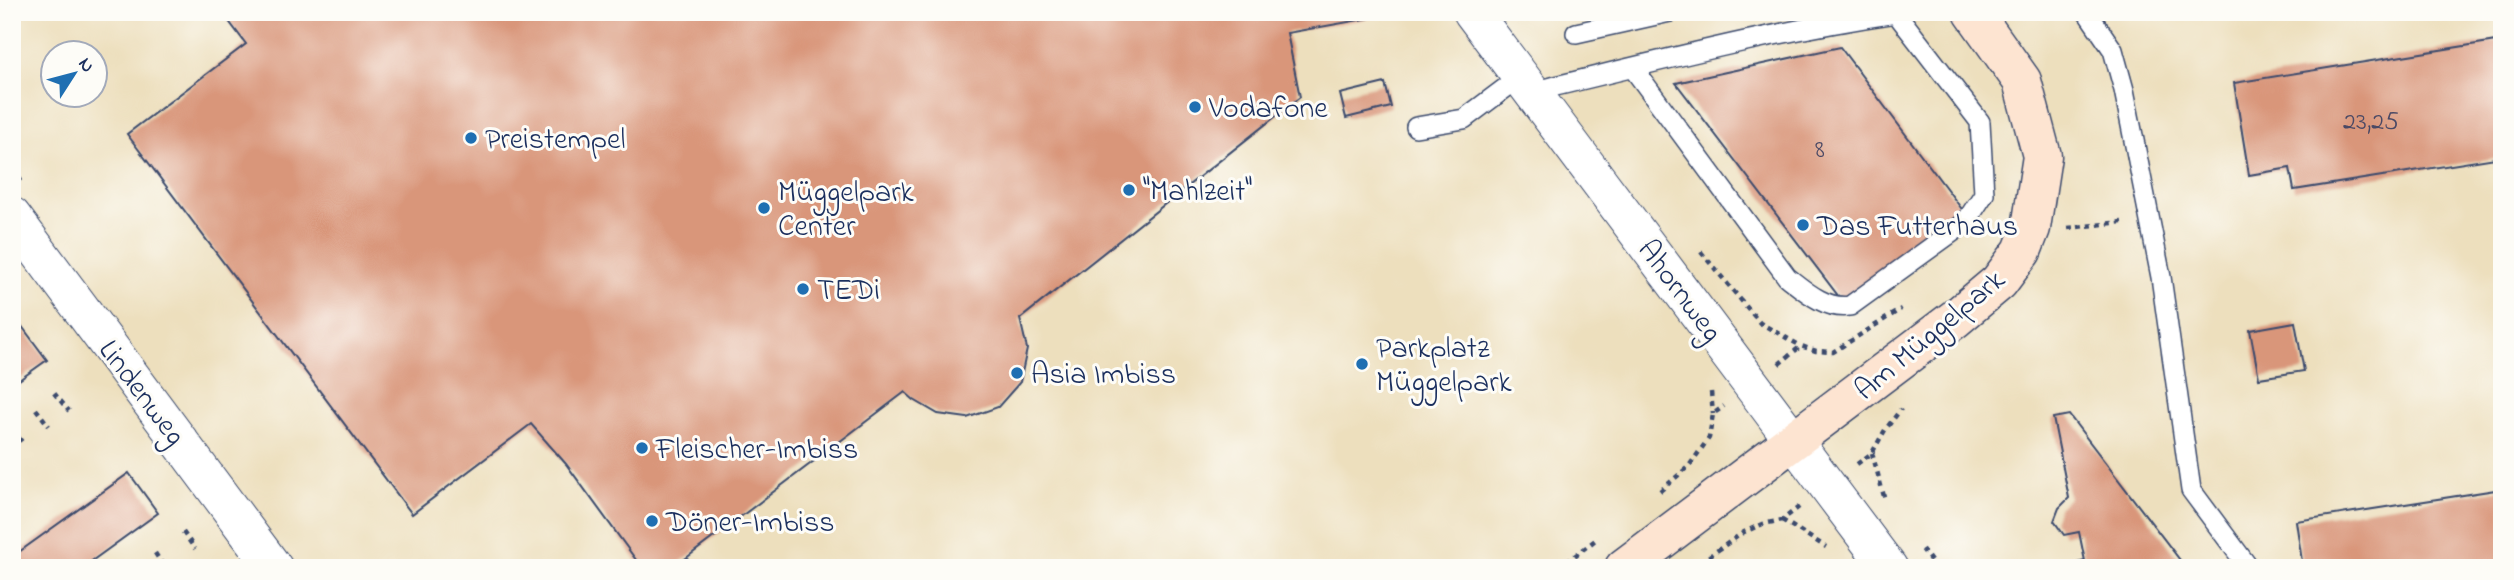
<svg xmlns="http://www.w3.org/2000/svg" width="2514" height="580" viewBox="0 0 2514 580" font-family="'Indie Flower',sans-serif">
<rect width="100%" height="100%" fill="#fdfcf7"/>
<filter id="ink" filterUnits="userSpaceOnUse"><feTurbulence type="fractalNoise" baseFrequency=".0143" numOctaves="2"/><feDisplacementMap in="SourceGraphic" scale="14" xChannelSelector="R" yChannelSelector="G"/><feConvolveMatrix kernelMatrix="1 2 1 2 8 2 1 2 1" color-interpolation-filters="sRGB"/></filter>
<filter id="wash" filterUnits="userSpaceOnUse"><feTurbulence type="fractalNoise" baseFrequency=".00686" numOctaves="4" result="noise"/><feDisplacementMap in="SourceGraphic" scale="28" xChannelSelector="R" yChannelSelector="G"/><feGaussianBlur stdDeviation="1.57" result="paint"/><feColorMatrix in="noise" values="0 0 0 0 0 0 0 0 0 0 0 0 0 0 0 0 0 1.4 0 .05"/><feComposite in="paint" operator="in"/></filter>
<g filter="url(#wash)">
<rect width="100%" height="100%" fill="#eddfbd"/>
<g id="blocks">
<!-- building -->
<path fill="#d9967a" d="M222,12H1393V14L1287,33L1300,97L1020,319L1027,349L1020,382L998,407L967,418L938,414L914,400L905,392L673,568H642L566,464L531,424L412,514L127,134L246,44Z
M2502,40V157L2294,190L2290,168L2249,175L2234,83Z
M1840,47L1964,212L1846,306L1676,83Z
M1385,83L1391,107L1346,118L1340,94Z
M18,321L47,360L12,385V325Z
M2295,322L2304,371L2259,378L2250,330Z
M2069,415L2186,568H2058L2085,561L2079,532L2064,535L2054,521L2059,508L2069,498L2053,418Z
M129,473L158,513L82,568H12V557Z
M2502,489V568H2303L2296,521Z"/>
</g>
</g>
<g filter="url(#ink)">
<use href="#blocks" fill-opacity="0" stroke="#3a496c" stroke-width="2"/>
<g fill="none" stroke-linecap="round" stroke-linejoin="round">
<defs>
<path id="service" d="M2087,12L2113,50L2124,90L2161,277L2191,490L2249,568
M1576,33L1670,12
M1531,92C1652,63 1773,31 1896,13L1980,122L1984,194L1965,223L1850,306C1826,310 1805,291 1787,277L1633,68
M1416,127L1464,119L1520,77"/>
<path id="minor" d="M1472,12L1889,568
M12,216L274,568"/>
<path id="secondary" d="M1624,568L1956,318L1999,282L2022,251L2031,228L2042,156L2022,81L1973,12"/>
</defs>
<!-- service casing -->
<use href="#service" stroke="#3a496c" stroke-width="22"/>
<!-- minor casing -->
<use href="#minor" stroke="#3a496c" stroke-width="39"/>
<!-- secondary casing -->
<use href="#secondary" stroke="#3a496c" stroke-width="41"/>
<!-- path -->
<path stroke="#3a496c" stroke-width="4.5" stroke-dasharray="5 5" stroke-linecap="butt" d="M12,169L22,182
M2068,228L2122,222
M1701,252L1760,323L1801,346
M1779,364L1801,346L1816,351L1833,352L1901,309
M1711,392L1713,414
M54,393L69,411
M36,409L49,426
M12,430L24,444
M1872,453L1885,500
M1857,464L1872,453L1885,430L1901,409
M1660,491L1689,466L1709,438L1713,414L1724,406
M1782,520L1826,547
M183,532L195,549
M1922,549L1936,568
M155,553L165,568
M137,567V568
M1559,568L1598,538
M1692,568L1744,532L1763,524L1782,520L1799,507"/>
<!-- service -->
<use href="#service" stroke="#fff" stroke-width="19"/>
<!-- minor -->
<use href="#minor" stroke="#fff" stroke-width="37"/>
<!-- secondary -->
<use href="#secondary" stroke="#fde4d1" stroke-width="38"/>
</g>
</g>
<!-- markers -->
<g fill="#1f6fb2" stroke="#fdfcf7" stroke-width="2.5">
<circle cx="1195" cy="107" r="7"/>
<circle cx="471" cy="138" r="7"/>
<circle cx="1129" cy="190" r="7"/>
<circle cx="764" cy="208" r="7"/>
<circle cx="1803" cy="225" r="7"/>
<circle cx="803" cy="289" r="7"/>
<circle cx="1362" cy="364" r="7"/>
<circle cx="1017" cy="373" r="7"/>
<circle cx="642" cy="448" r="7"/>
<circle cx="652" cy="521" r="7"/>
</g>
<g text-anchor="middle" stroke-width="6" stroke-linejoin="round" paint-order="stroke">
<!-- number labels -->
<g font-size="26" fill="#4a4965">
<text x="2371" y="129">23,25</text>
<text x="1820" y="157">8</text>
</g>
<!-- poi labels -->
<g font-size="30" fill="#1b2f5e" stroke="#fdfcf7" text-anchor="start">
<text x="1209" y="117">Vodafone</text>
<text x="485" y="148">Preistempel</text>
<text x="1143" y="200">"Mahlzeit"</text>
<text x="778" y="201">Müggelpark<tspan x="778" dy="34">Center</tspan></text>
<text x="1817" y="235">Das Futterhaus</text>
<text x="817" y="299">TEDi</text>
<text x="1376" y="357">Parkplatz<tspan x="1376" dy="34">Müggelpark</tspan></text>
<text x="1031" y="383">Asia Imbiss</text>
<text x="656" y="458">Fleischer-Imbiss</text>
<text x="666" y="531">Döner-Imbiss</text>
</g>
<!-- street labels -->
<g font-size="30" fill="#1b2f5e" stroke="#fdfcf7">
<text transform="translate(1681 290) rotate(53)" y="10">Ahornweg</text>
<text transform="translate(1929 334) rotate(-40)" y="10">Am Müggelpark</text>
<text transform="translate(143 392) rotate(53)" y="10">Lindenweg</text>
</g>
</g>
<!-- margin -->
<rect width="2514" height="580" fill="none" stroke="#fdfcf7" stroke-width="42"/>
<!-- north arrow -->
<g transform="translate(74 74) rotate(54)"><circle r="33" fill="#fdfcf7" stroke="#a3aaba" stroke-width="2"/>
<path d="M0-5L12 26L0 18L-12 26Z" fill="#1f6fb2"/>
<text y="-10" font-size="19" font-weight="bold" text-anchor="middle" fill="#1b2f5e">N</text>
</g>
</svg>
